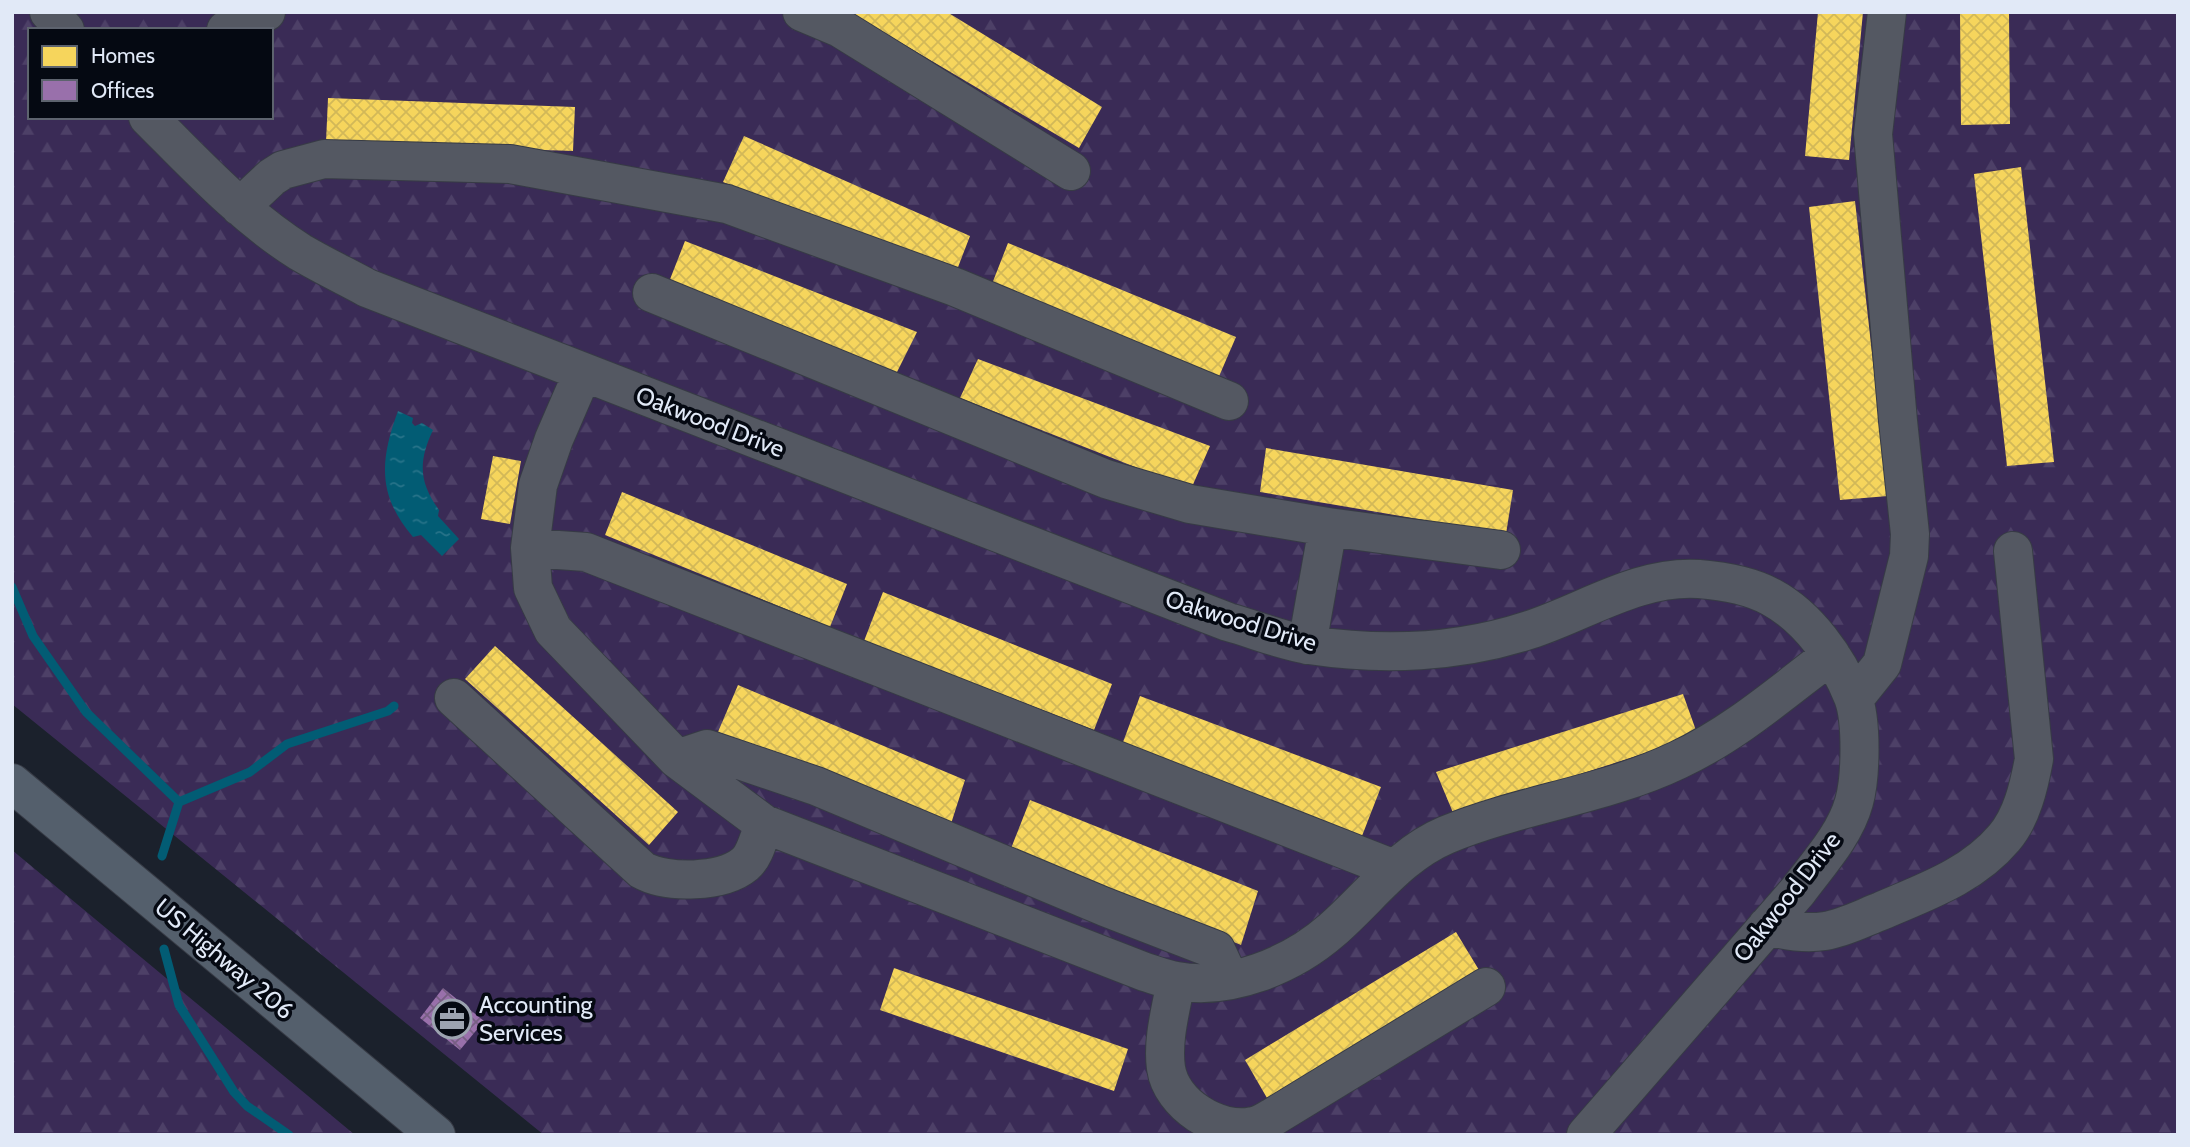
<svg xmlns="http://www.w3.org/2000/svg" width="2190" height="1147" viewBox="0 0 2190 1147" font-family="Cabin,sans-serif">
<defs>
<pattern id="forest-firs" width="22" height="20" patternUnits="userSpaceOnUse" patternTransform="scale(1.75)"><rect width="22" height="20" fill="#3a2b56"/><path d="M5 1l3.5 6h-7zM16 11l3.5 6h-7z" fill="#4d4067"/></pattern>
<pattern id="water-ripples" width="26" height="14" patternUnits="userSpaceOnUse" patternTransform="scale(1.75)"><rect width="26" height="14" fill="#025c74"/><path d="M2 4q2-2 4 0t4 0M15 11q2-2 4 0t4 0" fill="none" stroke="#277389"/></pattern>
<pattern id="homes-cross-hatch" width="8" height="8" patternUnits="userSpaceOnUse" patternTransform="scale(1.75)"><rect width="8" height="8" fill="#f6d55c"/><path d="M0 0l8 8M0 8l8-8" fill="none" stroke="#d2b858"/></pattern>
<pattern id="offices-cross-hatch" width="8" height="8" patternUnits="userSpaceOnUse" patternTransform="scale(1.75)"><rect width="8" height="8" fill="#9970ab"/><path d="M0 0l8 8M0 8l8-8" fill="none" stroke="#775f84"/></pattern>
</defs>
<rect width="100%" height="100%" fill="#1b212c"/>
<!-- forest -->
<path fill="url(#forest-firs)" fill-rule="evenodd" d="M12,12H2178V1135H544L12,704ZM30,30H271V117H30Z
M12,850L355,1135H12Z"/>
<!-- water -->
<path fill="url(#water-ripples)" d="M398,411L413,418L412,423L415,426L422,423L433,430C418,462 419,482 439,510L438,516L459,539L442,556L421,535L413,537C377,495 380,460 398,411Z"/>
<!-- homes -->
<path fill="url(#homes-cross-hatch)" d="M849,12H947L1102,107L1079,148Z
M1818,12H1863L1849,160L1805,156Z
M1960,12H2009L2010,124L1961,125Z
M328,98L575,107L573,151L326,142Z
M744,136L970,236L955,275L723,182Z
M2021,167L2054,462L2007,466L1974,174Z
M1855,201L1888,496L1840,500L1809,207Z
M685,241L917,332L896,374L667,287Z
M1008,243L1236,337L1217,381L990,289Z
M978,359L1210,446L1191,489L960,398Z
M1266,448L1513,490L1506,534L1260,492Z
M493,456L521,461L510,524L481,519Z
M622,492L847,584L830,627L605,535Z
M883,592L1112,684L1094,730L864,641Z
M495,646L678,812L649,845L465,679Z
M738,685L965,780L949,830L718,732Z
M1683,694L1698,736L1454,815L1436,772Z
M1140,696L1381,787L1362,836L1122,745Z
M1030,800L1258,891L1241,945L1010,851Z
M1456,932L1479,970L1267,1098L1245,1060Z
M894,968L1128,1049L1114,1091L880,1010Z"/>
<!-- offices -->
<path fill="url(#offices-cross-hatch)" d="M443,988L484,1021L460,1050L420,1018Z"/>
<g fill="none" stroke-linecap="round" stroke-linejoin="round">
<!-- stream -->
<path stroke="#025c74" stroke-width="9" d="M12,587L33,636L86,712L179,802
M162,856L179,802L250,772L287,744L388,711L394,706
M164,949L179,1005L234,1092L247,1106L289,1135"/>
<defs>
<path id="minor" d="M49,12L65,30
M802,12L840,28L1071,171
M226,30L266,12
M148,117C196,165 243,216 300,252C322,265 345,276 367,288L1228,622C1254,629 1282,641 1309,645C1382,656 1459,653 1529,630C1585,612 1638,575 1699,579C1724,581 1749,585 1771,597C1808,617 1838,659 1853,697C1862,721 1861,777 1854,802C1845,835 1818,864 1798,891L1586,1135
M240,207L272,177L283,170L324,159L510,164L727,204L955,287L1229,401
M652,293L1106,479L1190,504L1328,527L1501,550
M583,372L554,439L538,485L530,548L533,588L553,630L677,759L764,824L1145,972C1155,975 1165,979 1176,981C1230,991 1292,965 1332,930C1370,897 1399,855 1446,835C1521,804 1605,795 1678,760C1734,734 1782,692 1831,655
M530,548L586,552L1394,869
M1307,645L1328,527
M454,698L642,870C667,884 722,883 745,864C755,856 759,837 764,824
M1854,699L1882,664L1909,556L1910,534L1898,421L1873,134L1887,12
M677,759L707,749L816,786L1105,907L1216,950L1230,980
M1767,926C1787,931 1805,934 1825,931C1844,928 1863,918 1881,911C1925,892 1972,876 2004,838C2022,817 2029,786 2034,759L2013,551
M1176,981C1171,1009 1162,1040 1166,1068C1171,1104 1218,1134 1253,1126C1260,1125 1267,1120 1273,1117L1486,987"/>
<path id="highway" d="M12,783L436,1135"/>
</defs>
<!-- minor casing -->
<use href="#minor" stroke="#373b45" stroke-width="40"/>
<!-- highway casing -->
<use href="#highway" stroke="#373b45" stroke-width="40"/>
<!-- minor -->
<use href="#minor" stroke="#545862" stroke-width="38"/>
<!-- highway -->
<use href="#highway" stroke="#545f6c" stroke-width="38"/>
</g>
<!-- icons -->
<defs>
<symbol id="office-ring" viewBox="-11 -11 22 22"><circle r="9.5" fill="#050912" stroke="#9ca3b0" stroke-width="1.5"/><path d="M-6-3h4V-5.5h4V-3h4V5H-6ZM-1-4.5V-3h2v-1.5ZM-6 0V1H6V0Z" fill="#9ca3b0"/></symbol>
</defs>
<g fill-rule="evenodd">
<use href="#office-ring" x="430" y="997" width="44" height="44"/>
</g>
<g text-anchor="middle" stroke-width="7" stroke-linejoin="round" paint-order="stroke">
<!-- street labels -->
<g font-size="24" fill="#e1e9f7" stroke="#050912">
<text transform="translate(710 422) rotate(21)" y="8">Oakwood Drive</text>
<text transform="translate(1241 621) rotate(17)" y="8">Oakwood Drive</text>
<text transform="translate(1787 897) rotate(-52)" y="8">Oakwood Drive</text>
<text transform="translate(224 959) rotate(40)" y="8">US Highway 206</text>
</g>
<!-- poi labels -->
<g font-size="24" fill="#e1e9f7" stroke="#050912" text-anchor="start">
<text x="479" y="1013">Accounting<tspan x="479" dy="28">Services</tspan></text>
</g>
</g>
<!-- border -->
<rect width="2190" height="1147" fill="none" stroke="#e1e9f7" stroke-width="28"/>
<!-- legend -->
<rect x="28" y="28" width="245" height="91" fill="#050912" stroke="#5d636e" stroke-width="2"/>
<rect x="42" y="46" width="35" height="21" fill="#f6d55c" stroke="#5d636e" stroke-width="2"/>
<text x="91" y="63" font-size="21" fill="#e1e9f7">Homes</text>
<rect x="42" y="80" width="35" height="21" fill="#9970ab" stroke="#5d636e" stroke-width="2"/>
<text x="91" y="98" font-size="21" fill="#e1e9f7">Offices</text>
</svg>
